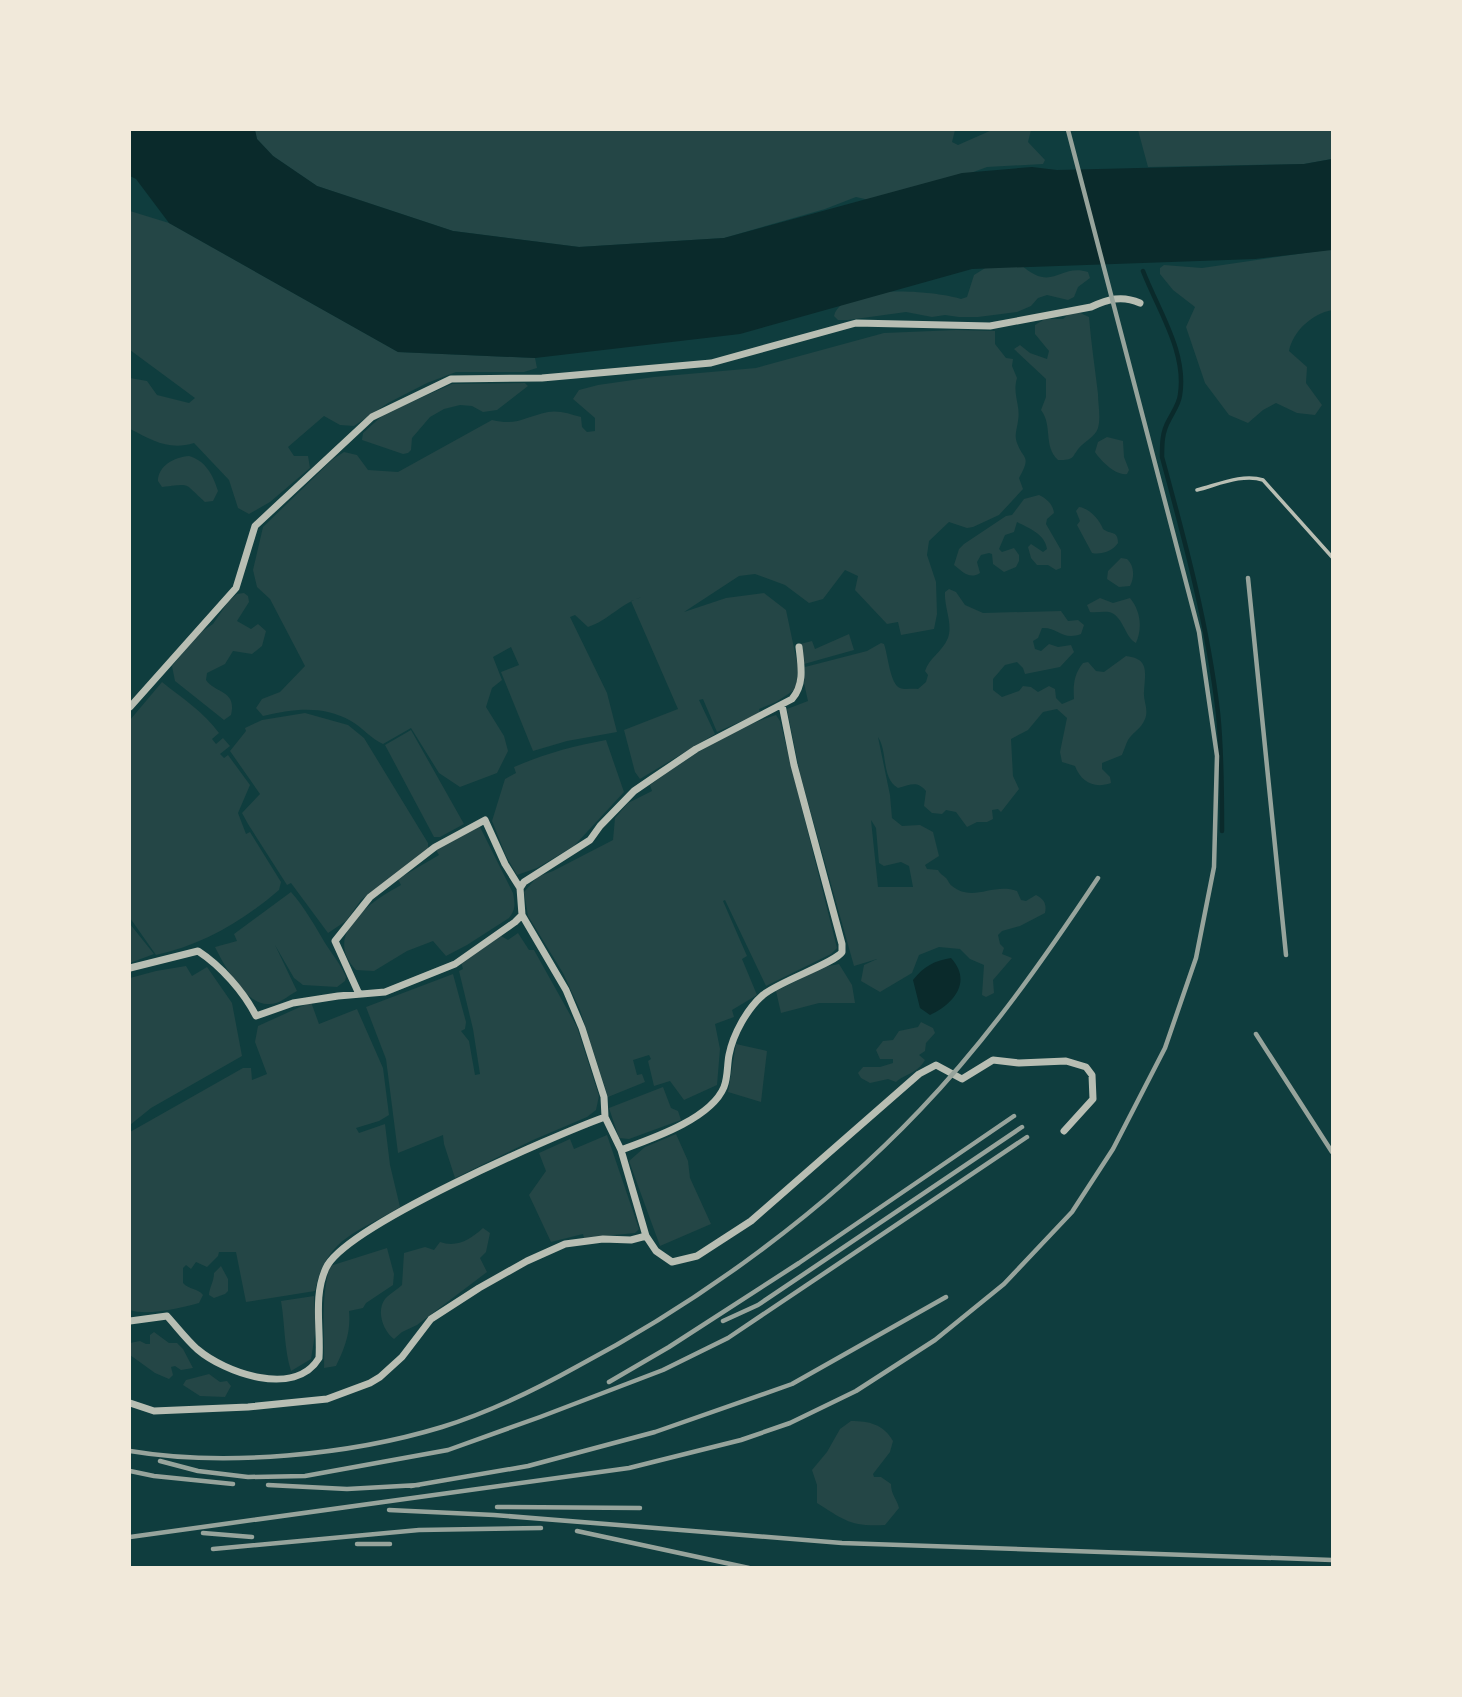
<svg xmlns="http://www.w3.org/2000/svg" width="1462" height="1697" viewBox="0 0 1462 1697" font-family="Helvetica,sans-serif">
<rect width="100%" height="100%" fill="#0f3d3e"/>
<!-- green -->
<path fill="#244646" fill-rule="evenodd" d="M255,130H955L952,142L958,145L992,130H1031L1028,142L1045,160L1043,164L987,167L887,204L856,197L825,209L724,238L579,247L453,231L317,186L273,156L257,139Z
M1138,130H1332V159L1304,164L1148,167Z
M130,211L169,223L398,352L535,358L537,368L524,372H456L427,383L388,403L354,426L340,425L324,416L288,447L294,456H308L310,468L270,502L249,514L238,508L229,480L194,443C169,451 152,440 130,429V378L147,381L157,395L189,403L195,398L130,350Z
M1332,249V310C1312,314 1293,331 1289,351L1307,367L1306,383L1322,405L1315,415L1297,413L1276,403L1263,410L1248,423L1229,415L1205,383L1186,327L1195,307L1173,290L1160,274V268L1164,265L1202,268Z
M1020,264C1053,294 1059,263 1088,272L1090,278L1078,287L1074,297L1068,300L1047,295L1038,298L1031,306L1017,312L978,317H959L945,315L932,317L906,312L848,320H838L834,316C843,282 935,291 961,299L967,297L974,275L990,265Z
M1076,311L1089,317C1091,343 1095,368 1098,394C1098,405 1101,417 1098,428C1095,437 1085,441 1079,448C1071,458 1075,460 1058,460C1043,446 1053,426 1041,410L1046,397V379L1014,349L1020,345L1030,353L1047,359L1049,351L1035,334V325L1045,319H1063L1071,312Z
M956,330L995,331V344L1006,358L1013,359L1012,366L1017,378C1012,395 1021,405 1018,421C1017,429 1014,435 1017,443C1023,460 1032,455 1019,478L1023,489L999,515L973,527L967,528L949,522L929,541L927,555L936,582L937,614L934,629L901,635L898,622L887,624L855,590L858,576L845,570L823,599L809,603L785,585L755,574L739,576L684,612L726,598L764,593L786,610L798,667L796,689L776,702L759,709L760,713L717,732L703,699L699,700L715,734L640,779L635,772L624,730L678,709L631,601L642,597C621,603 609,620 588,627L575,615L570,617L607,693L617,732L567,741L533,751L501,672L519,665L511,647L493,657L502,680L492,688L486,707L504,736L508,751L497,773L460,787L439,773L411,728L383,744C371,739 363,728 351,721C322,705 294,709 263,716L256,708L262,699L280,692L305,666L270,599L257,587L253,570L263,527L333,459L344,452L357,455L368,470L398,472L492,420C518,426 524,417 548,412C559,410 570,414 581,417L582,427L587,432L595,431V418L573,399L579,390L598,385L654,377L756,368L884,333Z
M525,383L528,386L497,410L483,412L472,406L460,405L444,409L430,417L412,438L411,450L408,453L403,454L362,440L363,433L384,414L452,384Z
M1107,437L1123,441L1124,457L1129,470L1127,474C1116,476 1101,461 1095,452L1098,442Z
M189,456C206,461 213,475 218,491L213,501L205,502C182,482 193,484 162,487L158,481C158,466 174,457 189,456Z
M1039,495C1047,499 1053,504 1054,513L1047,519L1046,524L1061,550V568L1056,570L1048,565H1037L1031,558L1028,547L1031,544L1043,552L1047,549C1045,534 1029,528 1017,522L1014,532L1005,535L999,549L1002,552L1014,548L1019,555V561L1016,567L1004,572L993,564L992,554L989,553L981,555L977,562L980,573C969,580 962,571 954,565L959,549L964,544L1006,516L1012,515L1024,499Z
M1079,507C1089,508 1100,520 1103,529C1111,535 1118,530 1118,543C1113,551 1101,555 1092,553L1077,525L1080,521L1076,511Z
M1121,558L1127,559C1134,565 1135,577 1130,586L1119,587L1107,579L1108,571Z
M949,589L956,592L965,605L983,613L1061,611L1068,621L1078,620L1084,625L1081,634C1062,641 1058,627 1042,628L1038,638L1033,641L1035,649L1041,651L1049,644L1058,647L1071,645L1074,652L1060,667L1025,674L1023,668L1017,662L1005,665L993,679V690L1002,697L1019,691L1023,686L1031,687L1038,692L1049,686L1055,689L1056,698L1062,704L1074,699C1073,685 1074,674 1083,663L1088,662L1096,671L1104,672L1126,656C1150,659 1145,672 1144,692C1143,701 1149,709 1145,719C1141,729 1133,732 1128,740C1126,744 1124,750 1122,755L1102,763V769L1110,777L1111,783C1094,789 1081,782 1075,766L1062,762L1060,752L1067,718L1057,709L1043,712L1028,730L1011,739L1013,776L1019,789L1001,812L998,809L992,810L993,819L987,822H977L967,827L956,812L946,810L942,814L932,813L924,806L926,791C917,780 910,785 898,788C881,778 888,752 878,737L890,795L892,818L902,826L920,825L933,832L939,856L925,865L927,869L938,870C940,874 943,875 946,878C948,880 949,884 952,886C973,903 993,882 1017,891L1021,900L1026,901L1036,895C1044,899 1047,904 1045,913L1020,926L1002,931L998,935L1000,944L1004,948L1002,954L1012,958L993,980L994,993L986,997L982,995L984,965L970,959L960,949L939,947L919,955L912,973L880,992L861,981L864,965L877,959L854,966L800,774L787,709L808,701L804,683L805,667L867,651L881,643L884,644C888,655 890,684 900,688C905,690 912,688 918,689L926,682L928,675L925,671C929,658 942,652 948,638C953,623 944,608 945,592ZM871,820L876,828L879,863L884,866L901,862L909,866L913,887H878Z
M244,593L248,596L249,602L237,621L251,629L258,624L266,631L262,646L252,654L233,651L225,664L207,673L206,680C216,694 237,690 231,715L224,720L175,681L172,666L198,634L213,624L228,602L237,594Z
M1100,598L1113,603L1130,598C1140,610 1143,627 1136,643C1125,638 1123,615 1109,612C1103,611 1096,613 1090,612L1087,605Z
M849,634L854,650L804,664L800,644L812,641L815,649Z
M162,682C183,699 203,711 219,733L212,739L216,744L223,738L230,746L220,754L224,758L228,755L250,785L238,813L246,834L250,832L281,882L279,890C243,921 202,945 156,955L130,918V720Z
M305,713L348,725L364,738L428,843V850L361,900L346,921L328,933L291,883L287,885L248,824L242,813L260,794L230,751L246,731L245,728L262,720Z
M776,715L780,721L837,948L831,954L766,986L725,900L723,901L747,956L742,959L757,995L732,1010L734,1017L715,1024L720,1049L717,1085L684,1100L670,1081L654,1086L648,1061L651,1059L649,1055L633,1060L637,1075L642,1074L645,1082L608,1097L580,1010L563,973L528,916L524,892L537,877L553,871L613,840L615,818L628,803L652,791L650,785C683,760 736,727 776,715Z
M411,730L464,824L440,837H434L385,745Z
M606,740L624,792L574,846L537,868L517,875L506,856L492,821L505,779L516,773L514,767C544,754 573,746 606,740Z
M479,825L513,893C515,904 516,909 509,918L467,945L446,956L433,941L407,951L374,971L356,970C321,934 372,901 401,885L398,879L439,855L436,850Z
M291,892C305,908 315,926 325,943C332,954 340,963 346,977L345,981L337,987L303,985L294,978L275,945L297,991C287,996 280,1005 267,1004C244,1003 224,965 215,947L237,941L234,934Z
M130,924L154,954L130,963Z
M518,933L529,950H534L577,1027L599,1096L596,1110L587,1117L533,1140L455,1178L444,1144L443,1135L398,1153L386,1059L366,1007L453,974L466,1022L465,1029L461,1031L469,1041L475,1075L480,1074L473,1029L459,971L463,969L461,962L501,936L508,940Z
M839,964L852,985L855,1003H819L781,1013L776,991L824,967Z
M186,966L192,976L207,967L232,1003L242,1056L151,1108L130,1125V978L156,971Z
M311,1002L319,1024L357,1009L383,1068L389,1115L379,1121L356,1128L359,1133L385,1124L390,1165L400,1207C358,1233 326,1237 315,1291L246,1302L236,1252H219L218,1256L207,1267L196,1262L191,1269L186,1265L183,1268V1283C189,1290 198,1288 203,1295L199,1303C181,1308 147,1316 130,1310V1132L243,1068H251L252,1080L267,1074L255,1042L258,1026Z
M921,1022L933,1028L935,1033L926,1043L925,1051L919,1055L925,1060C918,1073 905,1074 896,1082L888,1079L870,1083L861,1078L858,1073L863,1067H880L893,1063V1059H880L876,1050L883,1041L893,1040L899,1031L918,1027Z
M736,1044L767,1051L761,1102L728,1092Z
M663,1087L671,1108L678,1111L681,1120L629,1139L619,1138L609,1108Z
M676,1134L688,1161L690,1178L711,1224L660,1246L629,1161L645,1147Z
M607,1135L639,1229L635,1233L584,1238L583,1234L551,1242L529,1195L546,1171L539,1153L570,1139L574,1149Z
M483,1228L490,1233L486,1252L480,1258L487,1272L417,1325L402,1332L394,1339C383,1331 376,1311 385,1299C389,1294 397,1290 402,1285L404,1253L425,1247L434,1250L440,1242C457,1248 471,1239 483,1228Z
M387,1248L394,1274L393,1285L366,1303L363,1308L349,1311C351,1332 345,1347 336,1366L324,1368C325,1333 320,1300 330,1266Z
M221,1266L228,1279V1291L225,1294L214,1298L209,1295C209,1288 214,1282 214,1273Z
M314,1296L316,1328L311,1359L291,1371C284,1349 285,1324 281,1301Z
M154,1332L169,1343H177L183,1349L193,1368L181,1370L175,1366L171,1367L173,1375L169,1379L155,1373L130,1355V1343L140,1341L146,1344H150V1335Z
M209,1374L220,1382L227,1381L231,1386L225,1397L200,1396L183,1385L186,1380Z
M851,1421C869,1421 883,1424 893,1441L890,1452L873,1474L874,1477H881L891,1484C891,1495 897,1499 899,1508L885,1525C851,1527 844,1520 817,1503V1485L812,1470L827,1452L840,1429Z"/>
<!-- water -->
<path fill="#0a2a2b" d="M130,130H255L257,139L273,156L317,186L453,231L579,247L724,238L962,173L1032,167L1057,170L1304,164L1332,159V250L1255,259L972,269L740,334L535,358L398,352L169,223L136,179L130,176Z
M951,958C973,982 953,1004 930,1015L920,1008L913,980C924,966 934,961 951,958Z"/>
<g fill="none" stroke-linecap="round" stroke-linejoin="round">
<!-- stream -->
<path stroke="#0a2a2b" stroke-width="4.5" d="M1143,271C1158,310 1187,352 1180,395C1179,404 1173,412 1169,420C1162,432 1162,444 1162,457C1185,541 1208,626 1218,713C1222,752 1222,792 1222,831"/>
<!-- service -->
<path stroke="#b8beb3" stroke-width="3.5" d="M1197,490C1217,485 1243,473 1263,480L1332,557"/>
<!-- minor -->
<path stroke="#b8beb3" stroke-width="7" d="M130,707L236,588L255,526L372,417L451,379L542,378L711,363L856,323L990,326L1091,307C1108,299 1122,295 1140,303
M522,915L566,990L582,1028L604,1097L605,1117L621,1150L646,1236L656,1251L672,1262L697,1256L751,1221L919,1074L936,1065L962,1079L993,1060L1019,1063L1066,1061L1086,1067L1092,1075L1093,1099L1064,1131
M130,968L198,951C221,966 244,992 256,1016L293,1003L338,996L385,992L455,964L515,922L522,915L520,888L524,882L590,840L600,826L634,791L653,778L696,749L792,699C805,684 801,665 799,647
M359,994L335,941L370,897L435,847L485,820L505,864L520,888
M621,1150C651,1139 711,1119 724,1087C728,1077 727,1065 729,1055C733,1034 747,1009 763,995C780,981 835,963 842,952V944L794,765L782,705
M130,1321L167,1316C177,1327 186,1339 197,1349C225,1373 295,1398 319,1358C321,1328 313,1296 326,1268C345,1226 555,1135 605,1117
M130,1403L154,1411L248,1407L327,1399L370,1383L380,1377L402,1357L431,1319L479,1288L527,1261L565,1244L603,1239L631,1240L646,1236"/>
<!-- rail -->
<path stroke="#97a49c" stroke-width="4.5" d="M1248,578L1286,955
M1256,1034L1332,1152
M723,1321L758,1305L1022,1127
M609,1382L669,1347L799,1263L1014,1116
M130,1451C225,1467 350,1455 442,1427C490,1412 535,1390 578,1366C701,1301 824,1211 920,1110C988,1039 1044,959 1098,878
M160,1461L198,1471L248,1477L305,1476L448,1450L540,1417L663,1370L728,1338L1027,1137
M130,1471L154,1476L233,1484
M268,1485L347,1489L419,1485
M411,1486L528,1466L655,1432L792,1384L946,1297
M497,1507L640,1508
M389,1510L494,1515L842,1543L1332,1560
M577,1531L749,1568
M203,1533L252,1537
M130,1537L629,1468L741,1440L790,1423L856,1391L935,1340L1004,1284L1072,1212L1113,1149L1165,1048L1196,958L1214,867L1217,756L1199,632L1068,130
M357,1544H390
M213,1549L419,1530L541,1528"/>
</g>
<!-- border -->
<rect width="1462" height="1697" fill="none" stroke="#f1e9da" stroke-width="262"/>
</svg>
